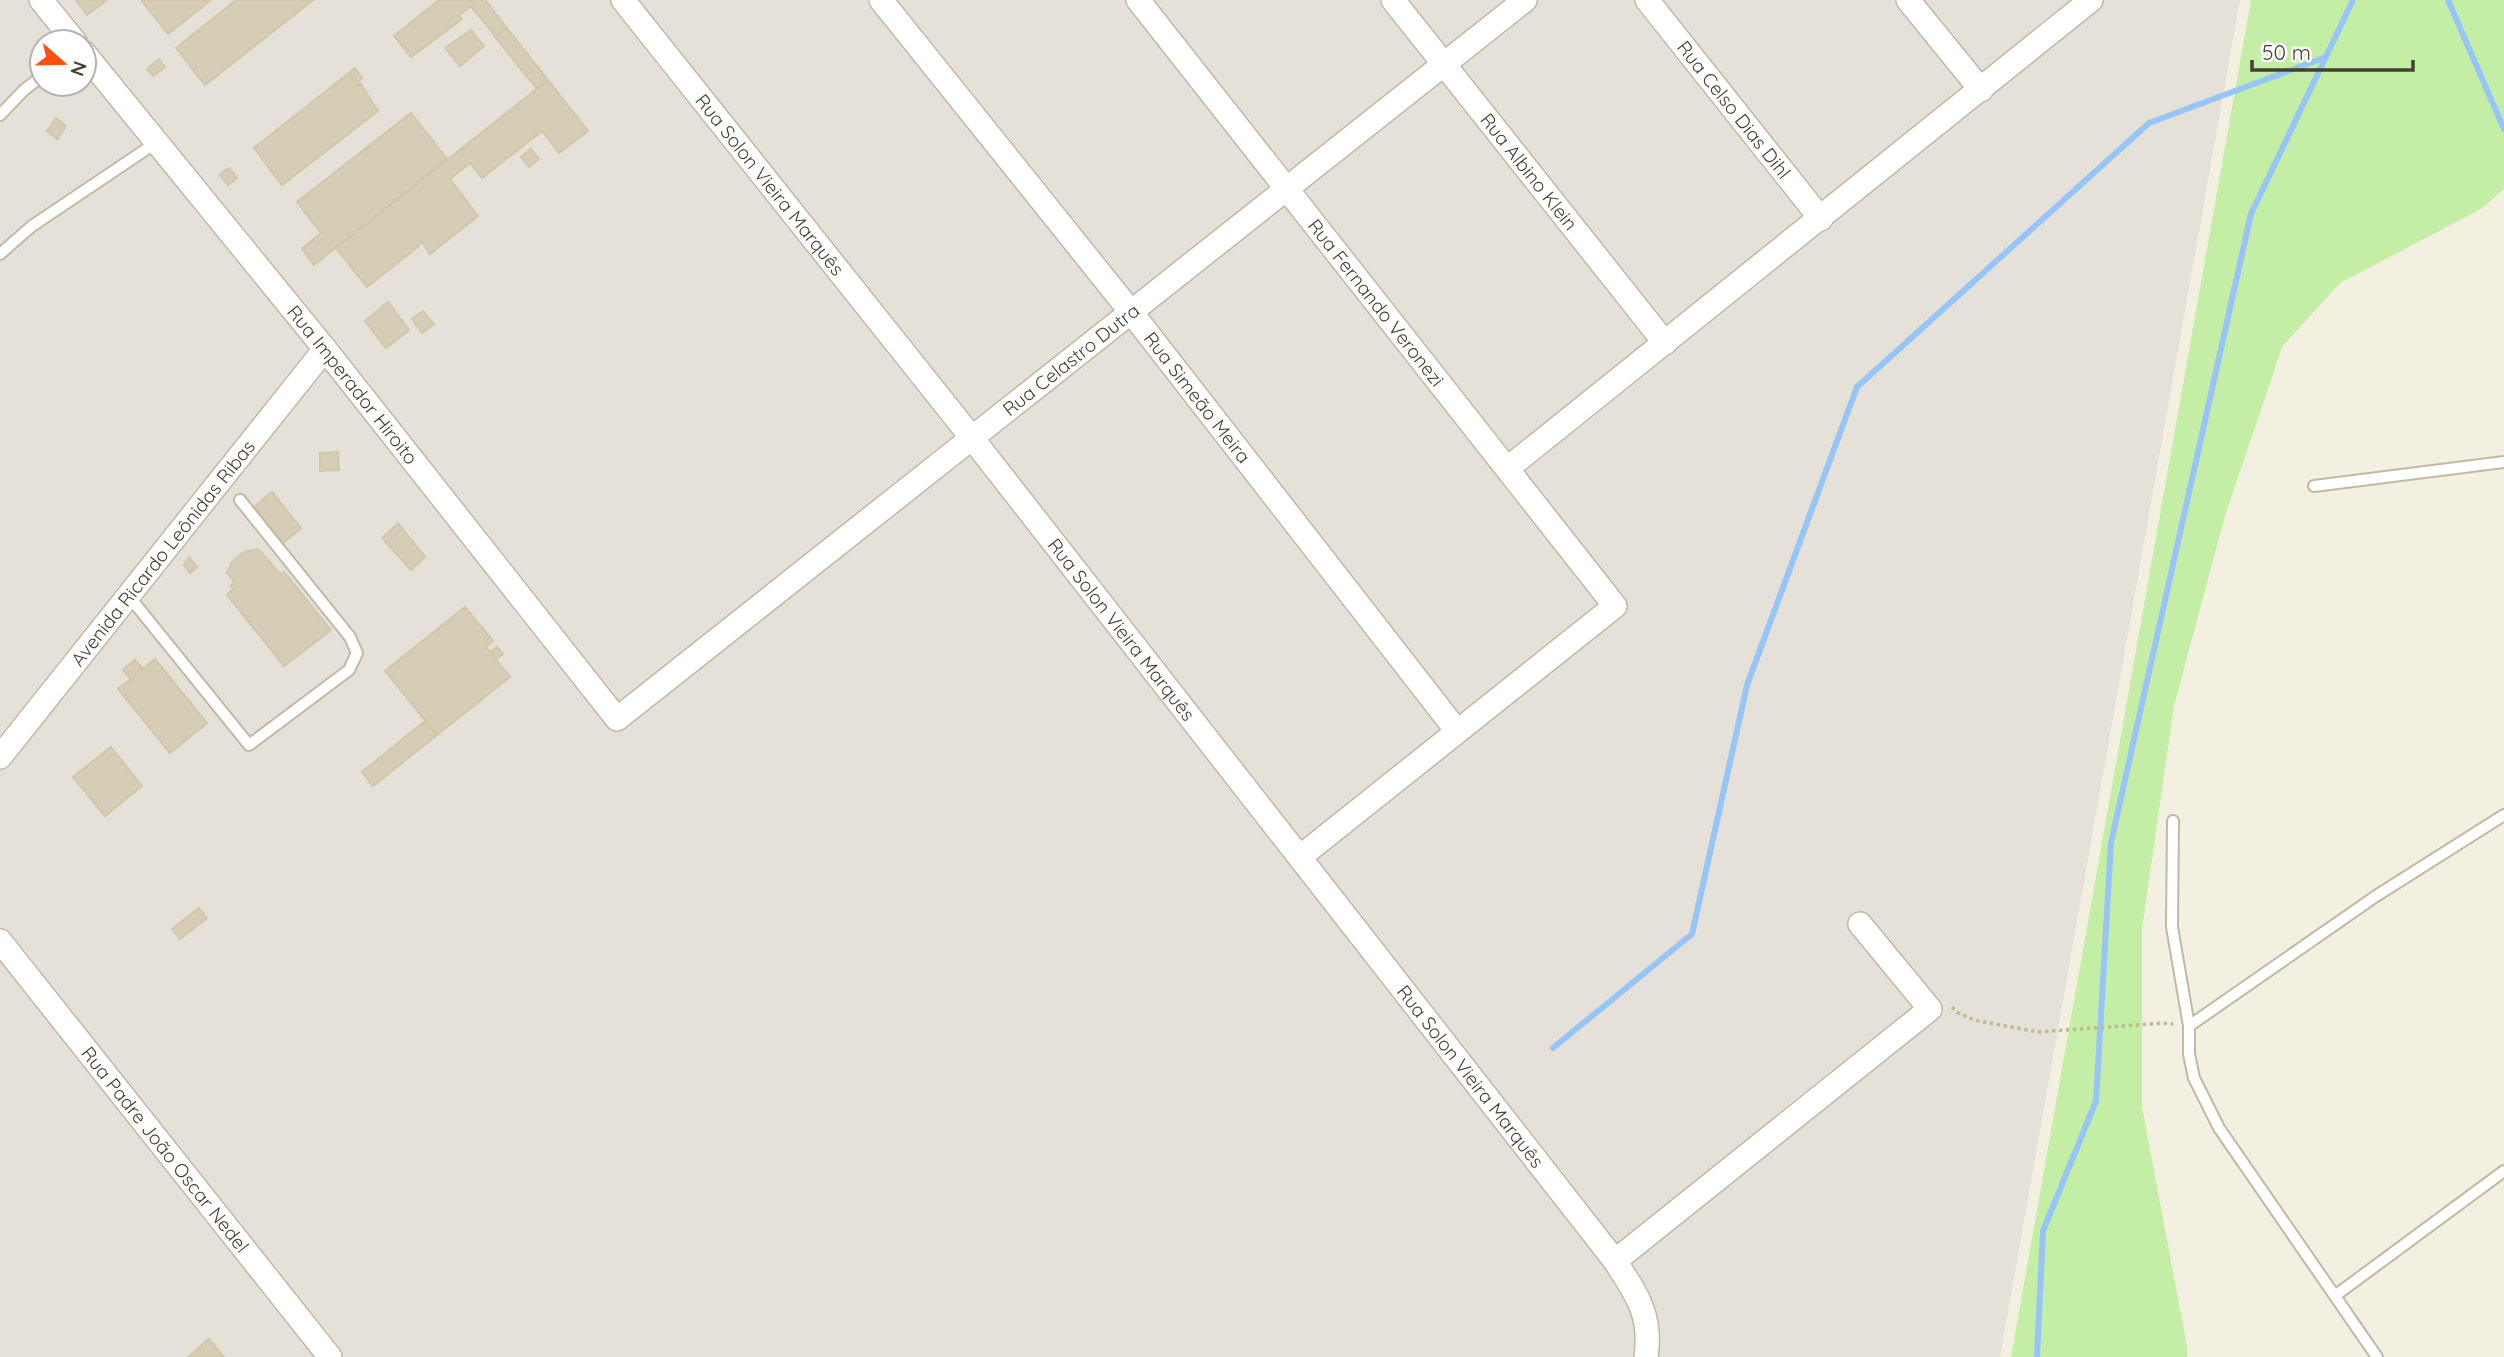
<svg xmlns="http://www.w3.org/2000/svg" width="2504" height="1357" viewBox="0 0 2504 1357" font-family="Quicksand,sans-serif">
<rect width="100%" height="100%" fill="#f3f0e2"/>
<!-- industrial -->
<path fill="#e5e1d8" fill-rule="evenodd" d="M0,0H2240L2000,1357H0ZM42,42H84V84H42Z"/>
<!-- green -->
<path fill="#c4eda6" d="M2251,0H2504V189L2481,209L2340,283L2282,347L2225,516L2174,706L2142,929V1107L2187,1346V1357H2011Z"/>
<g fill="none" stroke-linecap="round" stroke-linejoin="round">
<!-- stream -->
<path stroke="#97c5f8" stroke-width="6" d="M2448,0L2504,129
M1553,1048L1692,934L1747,685L1857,387L2149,123L2326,57
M2037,1357L2043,1231L2096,1101L2111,843L2251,214L2353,0"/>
</g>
<!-- building -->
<path fill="#d6cdb7" stroke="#d2c7a9" stroke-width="2" d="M76,0H107L87,15Z
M141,0H211L168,34Z
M236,0H313L205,85L176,48Z
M439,0H485L507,28L496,37L471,6L459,15L462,19L411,57L394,36Z
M507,28L548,80L537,89L495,37Z
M471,30L484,46L460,66L445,48Z
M159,59L165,67L153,76L147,69Z
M355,68L362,78L356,83L349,73Z
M349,73L358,85L360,83L378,111L282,185L254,148Z
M548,80L588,131L559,153L542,131L482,178L470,163L450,179L478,216L430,254L422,242L418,245L419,246L367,287L336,248Z
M411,113L447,159L314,265L302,249L321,233L297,202Z
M56,118L66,126L57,139L47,131Z
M531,149L539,159L529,167L521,157Z
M229,168L237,178L228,185L220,175Z
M388,302L409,330L386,348L365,321Z
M423,311L434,324L422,333L412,319Z
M338,452L339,470L320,471V453Z
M272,492L301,528L283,543L254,507Z
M398,523L425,557L411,570L382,538Z
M258,549L281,575L284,572L331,630L284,666L227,595L233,589L231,586L234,582L227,573L233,561L244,552Z
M189,557L197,567L190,573L184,565Z
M465,607L493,641L486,647L510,677L437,735L385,671Z
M497,647L503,654L496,659L491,652Z
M155,659L207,723L170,753L118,689Z
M135,660L143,669L131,679L123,670Z
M425,721L437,735L373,786L362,772Z
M111,747L142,786L105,816L73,777Z
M199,908L207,918L180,939L172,929Z
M209,1339L224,1357H188Z"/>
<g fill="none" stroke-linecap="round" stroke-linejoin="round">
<defs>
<path id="lane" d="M0,115L24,90L42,76
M0,254L32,226L157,142
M2314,486L2504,462
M128,595L249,745L349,670L357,653L350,637L240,500
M2173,821L2172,927L2189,1026V1054L2194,1078L2219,1128L2377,1357
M2189,1026L2376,896L2504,815
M2336,1295L2504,1171"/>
<g id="street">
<path d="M41,0L75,42"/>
<path id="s1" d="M623,0L972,438L1615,1261C1637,1295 1652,1315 1646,1357"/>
<path id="s2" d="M881,0L1131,312L1457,731"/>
<path id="s3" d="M1138,0L1615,606L1300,857"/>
<path id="s4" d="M1393,0L1665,343"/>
<path id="s5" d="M1647,0L1821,219"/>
<path d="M1908,0L1981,90"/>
<path id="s6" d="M84,53L325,349L617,719L1525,0"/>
<path d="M1508,468L2091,0"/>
<path id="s7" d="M0,757L325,349"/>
<path id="s8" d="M0,941L330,1357"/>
<path d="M1615,1261L1930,1009L1860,924"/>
</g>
</defs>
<!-- lane casing -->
<use href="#lane" stroke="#c0b9a4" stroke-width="14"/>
<!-- street casing -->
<use href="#street" stroke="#c0b9a4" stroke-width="26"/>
<!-- path -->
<path stroke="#c3b894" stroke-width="3.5" stroke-dasharray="3.5 3.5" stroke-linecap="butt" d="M1952,1007L1958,1013L1974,1020L2038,1032L2162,1023L2173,1024"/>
<!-- lane -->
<use href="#lane" stroke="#fff" stroke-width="10"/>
<!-- street -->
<use href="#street" stroke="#fff" stroke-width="23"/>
</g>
<g text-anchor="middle" stroke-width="5" stroke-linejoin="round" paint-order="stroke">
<!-- street labels -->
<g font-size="19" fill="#464032" stroke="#fff">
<text dy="7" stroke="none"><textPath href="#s5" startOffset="140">Rua Celso Dias Dihl</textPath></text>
<text dy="7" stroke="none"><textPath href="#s4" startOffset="219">Rua Albino Klein</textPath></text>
<text dy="7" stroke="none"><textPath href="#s1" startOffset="236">Rua Solon Vieira Marquês</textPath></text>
<text dy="7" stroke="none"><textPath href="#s3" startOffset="385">Rua Fernando Veronezi</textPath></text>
<text dy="7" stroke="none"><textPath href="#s6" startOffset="1432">Rua Celastro Dutra</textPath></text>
<text dy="7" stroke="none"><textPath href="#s6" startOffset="427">Rua Imperador Hiroito</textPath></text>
<text dy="7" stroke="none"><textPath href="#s2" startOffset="508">Rua Simeão Meira</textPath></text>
<text dy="7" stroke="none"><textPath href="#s7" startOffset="261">Avenida Ricardo Leônidas Ribas</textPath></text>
<text dy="7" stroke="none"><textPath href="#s1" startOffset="803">Rua Solon Vieira Marquês</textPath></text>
<text dy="7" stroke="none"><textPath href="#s1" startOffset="1370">Rua Solon Vieira Marquês</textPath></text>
<text dy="7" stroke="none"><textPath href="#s8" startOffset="266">Rua Padre João Oscar Nedel</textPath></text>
</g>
</g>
<!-- north arrow -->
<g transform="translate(63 63) rotate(110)"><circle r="33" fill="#ffffff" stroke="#b5b3ad" stroke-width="2"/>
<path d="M0-5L12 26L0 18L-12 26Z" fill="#ff4f0e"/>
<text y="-10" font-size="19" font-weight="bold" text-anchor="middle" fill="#464032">N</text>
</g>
<!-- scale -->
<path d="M2252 60v10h161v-10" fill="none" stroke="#464032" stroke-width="3.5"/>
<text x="2262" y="60" font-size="21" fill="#464032" stroke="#ffffff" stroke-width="5" paint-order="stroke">50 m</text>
</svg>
